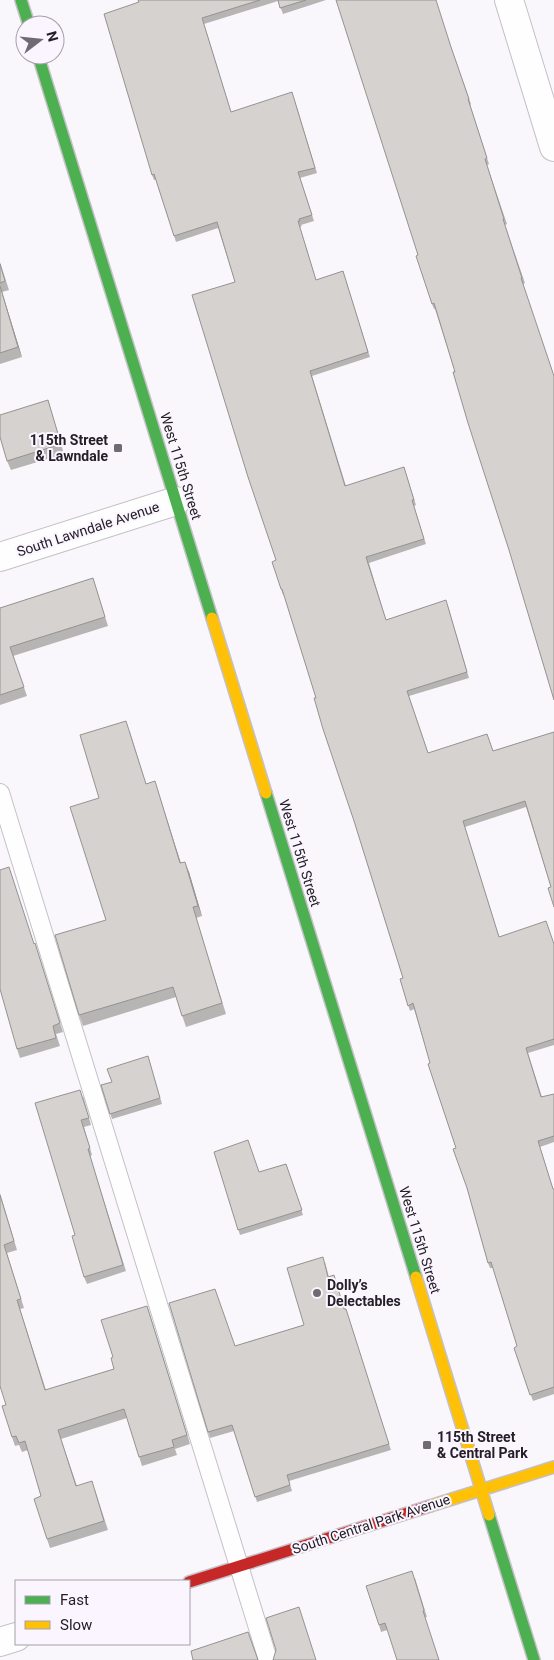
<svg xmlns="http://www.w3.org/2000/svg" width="554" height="1660" viewBox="0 0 554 1660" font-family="Roboto,sans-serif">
<rect width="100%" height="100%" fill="#faf7fc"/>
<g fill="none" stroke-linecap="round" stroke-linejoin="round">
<defs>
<path id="lane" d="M0,793L268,1660"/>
<path id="street" d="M509,0L554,147
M0,557L176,501
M0,1642L16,1637"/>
<path id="fast" d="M21,0L29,25
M38,55L212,618
M266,793L416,1277
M489,1515L534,1660"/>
<path id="slow" d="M212,618L266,793
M416,1277L489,1515
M430,1506L554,1467"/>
<path id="jam" d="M189,1582L430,1506"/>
</defs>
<!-- lane casing -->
<use href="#lane" stroke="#c4c1c7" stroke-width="20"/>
<!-- street casing -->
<use href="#street" stroke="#c4c1c7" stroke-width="30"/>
<!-- fast casing -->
<use href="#fast" stroke="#c4c1c7" stroke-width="14"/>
<!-- slow casing -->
<use href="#slow" stroke="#c4c1c7" stroke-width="14"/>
<!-- jam casing -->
<use href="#jam" stroke="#c4c1c7" stroke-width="14"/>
<!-- lane -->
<use href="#lane" stroke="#fefeff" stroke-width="18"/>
<!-- street -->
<use href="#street" stroke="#fefeff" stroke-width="28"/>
<!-- fast -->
<use href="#fast" stroke="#4caf50" stroke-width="11"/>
<!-- slow -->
<use href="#slow" stroke="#ffc107" stroke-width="11"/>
<!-- jam -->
<use href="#jam" stroke="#c62828" stroke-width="11"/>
</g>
<!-- wall -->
<path fill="#b7b5b3" d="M138,0H326L283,14L278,1L204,24L231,112L294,98L317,173L300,178L314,221L301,225L302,226L300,227L316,280L343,271L370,357L312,376L346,486L404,467L416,505L414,506L426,544L369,563L386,620L448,606L469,678L409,696L428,753L493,751L554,732L551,887L526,807L465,827L499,937L554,944V1045L528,1053L542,1097L554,1094V1142L540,1147L553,1189H554V1394L533,1401L514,1348L517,1346L493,1268H490L488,1263L456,1148L414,1009L410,1011L400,979L403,978L284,594L283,595L281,589L235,282L218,228L176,242L156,180H154L152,175Z
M453,53L471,104L470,105L489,164L487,165L507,224L505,225L525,283L523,284L455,372L435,309H434L432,304L418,255Z
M0,262L9,290L2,292L22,357L0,364Z
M48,400L64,454L11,470L7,461Z
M93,578L108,626L13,656L27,696L0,705V608Z
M130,732L146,784L158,791L181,863L189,872L202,916L196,918L226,1014L186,1027L176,997L83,1026L79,1015L106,920L99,798Z
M35,943L63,1032L56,1034L60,1046L20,1058L17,1049L34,944Z
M148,1056L162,1104L112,1119L101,1085L112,1082Z
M83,1096L91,1125L84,1127L92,1155L90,1156L126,1271L87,1284L84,1277L75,1235Z
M214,1152L259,1172L286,1164L303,1215L240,1235Z
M0,1193L17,1250L7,1253L24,1308L20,1309L46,1390L114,1369L113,1357L147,1306L190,1444L175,1449L177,1455L142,1466L127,1418L61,1439L77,1486L95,1490L108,1530L50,1548L47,1539L41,1496L28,1450L22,1452L19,1445L15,1446L12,1437L6,1405Z
M325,1262L329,1277L336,1281L344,1309L391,1450L289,1481L292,1491L257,1502L234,1431L210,1438L208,1432L235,1346L304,1325Z
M415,1578L427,1617L381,1632L379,1625Z"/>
<!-- shaded-wall -->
<path fill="#959392" d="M0,286L2,292L22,357L18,347Z
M155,781L158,791L184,874L180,863Z
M185,862L189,872L202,916L198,906Z
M147,1306L150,1315L190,1444L187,1435Z"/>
<!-- building -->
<path fill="#d5d2d0" stroke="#959392" d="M138,0H260L202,18L231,112L292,92L315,168L298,172L312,215L299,219L300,221H298L316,280L343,271L368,352L310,371L345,486L404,467L414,500H412L424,539L366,557L386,620L446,600L467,672L407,691L428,753L487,734L493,751L554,732V907L548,888L551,887L525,801L463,821L499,937L546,921L554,944V1039L526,1048L541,1097L554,1094V1136L538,1141L553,1189H554V1387L530,1395L514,1348L517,1346L491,1262L488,1263L467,1188L453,1149L456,1148L428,1064L430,1063L413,1003L408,1006L400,979L403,978L354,821L323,729L314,698H316L282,589H281L272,562L276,560L248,477L192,295L235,282L217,222L174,236L154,174L152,175L104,14L139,2Z
M278,0H306L280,8Z
M336,0H436L451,47L469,99H468L487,158L485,159L504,219H503L522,278H521L554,376V700L509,550L468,423L453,372H455L434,303L432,304L416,256L418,255Z
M0,264L5,281L0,283Z
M0,286L18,347L0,353Z
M48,400L61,444L7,461L0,437V415Z
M93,578L105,617L10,647L24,687L0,695V608Z
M126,721L146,784L155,781L180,863L185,862L198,906L193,907L222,1003L182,1016L173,987L79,1015L55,935L106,920L70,807L99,798L80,735Z
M9,867L34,944L35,943L60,1023L53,1026L56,1038L17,1049L0,989V870Z
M148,1056L160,1098L110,1114L101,1085L112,1082L107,1069Z
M80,1090L89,1118L81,1120L90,1148L88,1149L123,1265L84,1277L72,1236L75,1235L35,1103Z
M248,1140L259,1172L286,1164L302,1210L238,1230L214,1152Z
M0,1195L14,1241L4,1245L21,1299L17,1300L45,1390L114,1369L111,1358L113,1357L101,1320L147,1306L187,1435L172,1440L174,1447L139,1457L124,1409L58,1430L76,1486L92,1481L104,1521L47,1539L34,1499L41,1496L25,1441L19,1443L16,1436L12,1437L2,1406L6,1405L0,1386Z
M323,1257L328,1277L334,1275L344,1309H346L389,1444L287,1475L290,1485L255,1497L232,1425L208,1432L169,1303L215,1289L235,1346L304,1325L287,1268Z
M412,1571L424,1610L423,1611L439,1660H397L385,1623L379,1625L366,1586Z
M299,1607L316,1660H273L276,1650L266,1618Z
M248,1632L258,1660H193L191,1651Z"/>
<!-- markers -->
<g fill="#706b72" stroke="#faf5fe" stroke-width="2">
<rect x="113" y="443" width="10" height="10" rx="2.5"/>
<circle cx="317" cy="1293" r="5"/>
<rect x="422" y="1440" width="10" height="10" rx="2.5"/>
</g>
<g text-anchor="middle" stroke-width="4" stroke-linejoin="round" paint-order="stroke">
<!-- poi labels -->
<g font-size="14" font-weight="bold" fill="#252028" stroke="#faf5fe" text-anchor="start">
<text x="108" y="445" text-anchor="end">115th Street<tspan x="108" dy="16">&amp; Lawndale</tspan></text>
<text x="327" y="1290">Dolly’s<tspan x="327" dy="16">Delectables</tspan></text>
<text x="437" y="1442">115th Street<tspan x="437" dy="16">&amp; Central Park</tspan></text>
</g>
<!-- street labels -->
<g font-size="14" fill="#252028" stroke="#faf5fe">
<text transform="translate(181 466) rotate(73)" y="5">West 115th Street</text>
<text transform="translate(88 529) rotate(-18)" y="5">South Lawndale Avenue</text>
<text transform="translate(300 853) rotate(73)" y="5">West 115th Street</text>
<text transform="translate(420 1240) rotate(73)" y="5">West 115th Street</text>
<text transform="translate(371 1524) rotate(-18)" y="5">South Central Park Avenue</text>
</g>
</g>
<!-- legend -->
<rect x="15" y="1580" width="175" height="65" fill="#faf5fe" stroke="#a5a0a8"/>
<rect x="25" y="1596" width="25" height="8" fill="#4caf50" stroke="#a5a0a8"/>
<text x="60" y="1605" font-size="15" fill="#252028">Fast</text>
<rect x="25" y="1621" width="25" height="8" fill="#ffc107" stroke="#a5a0a8"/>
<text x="60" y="1630" font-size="15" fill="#252028">Slow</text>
<!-- north arrow -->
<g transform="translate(40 40) rotate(74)"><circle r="24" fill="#faf5fe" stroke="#a5a0a8"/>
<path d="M0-4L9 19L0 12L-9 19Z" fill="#706b72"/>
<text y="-8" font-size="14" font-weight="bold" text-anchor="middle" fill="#252028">N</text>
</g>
</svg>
